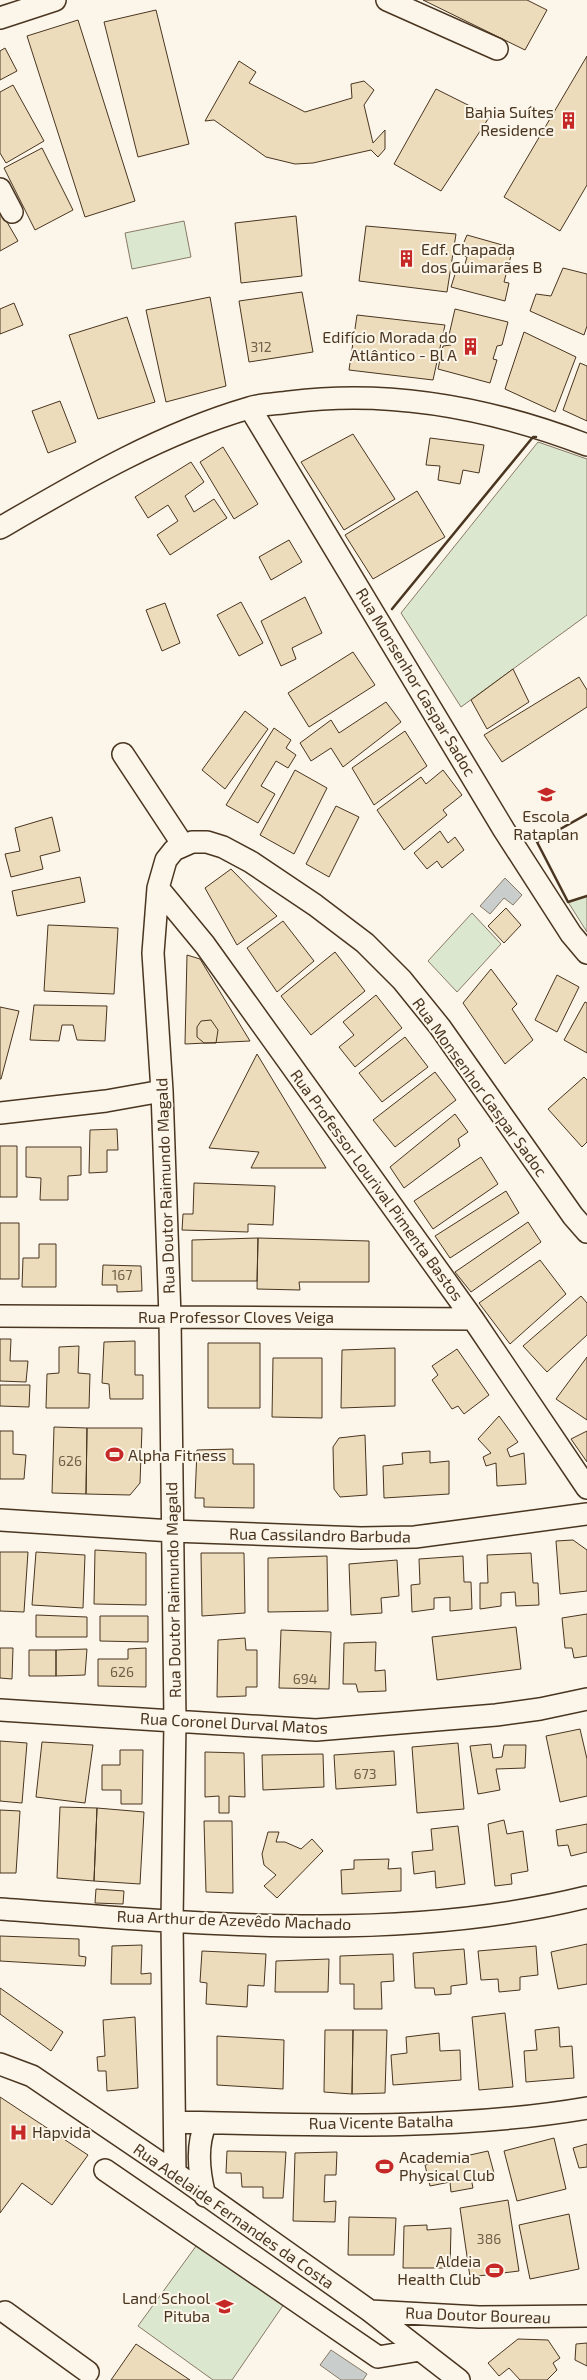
<svg xmlns="http://www.w3.org/2000/svg" width="587" height="2380" viewBox="0 0 587 2380" font-family="'Exo 2',sans-serif">
<rect width="100%" height="100%" fill="#fbf6e9"/>
<!-- green -->
<path fill="#dce7d0" stroke="#887966" d="M184,221L191,257L132,269L125,233Z
M538,442L587,459V615L461,707L401,613Z
M587,896V932L568,902Z
M472,913L501,944L457,992L428,961Z
M199,2242L284,2304L232,2380H213L138,2326Z"/>
<!-- water -->
<path fill="#c9cecd" stroke="#887966" d="M505,878L522,895L513,905L504,898L490,914L480,906Z
M331,2350L367,2374L363,2380H341L320,2365Z"/>
<!-- building -->
<path fill="#ecdcbc" stroke="#4a3520" d="M423,0H527L547,10L525,50Z
M156,10L189,144L138,157L104,22Z
M78,20L135,201L85,217L27,36Z
M5,48L17,71L0,80V51Z
M587,56V185L560,231L504,197Z
M239,61L256,72L249,83L305,112L352,98L351,84L364,81L374,90L364,105L373,143L385,130V149L378,157L371,150L313,163L295,164L266,157L214,120L205,121Z
M13,85L44,141L6,163L0,153V92Z
M436,89L490,116L441,191L394,164Z
M42,148L73,210L35,230L4,168Z
M0,210L18,241L0,251Z
M296,216L302,276L241,283L235,223Z
M366,226L456,234L447,292L359,281Z
M467,235L513,248L504,282L509,283L505,301L451,287L456,271H463L467,257L459,254Z
M563,268L587,274V326L584,335L530,311L536,294L551,296Z
M302,292L313,352L249,362L239,301Z
M210,297L226,386L166,402L146,310Z
M14,303L23,325L0,334V309Z
M455,309L508,322L502,345L497,346L493,359L497,360L490,383L438,369L443,346L451,345L455,335H449Z
M357,315L445,325L433,380L349,370Z
M127,317L155,402L98,419L69,335Z
M524,332L576,357L555,412L505,389Z
M580,363L587,366V421L563,410Z
M60,401L76,442L48,453L32,411Z
M353,434L395,499L344,530L301,462Z
M430,438L484,445L479,473L463,470L460,484L438,480L440,466L426,465Z
M223,447L258,504L234,519L200,462Z
M191,462L204,482L185,496L194,512L214,499L227,518L170,555L157,535L178,521L168,505L148,518L135,497Z
M417,491L445,537L373,579L345,535Z
M289,540L302,562L271,580L259,557Z
M305,597L322,633L292,648L296,659L281,666L261,621Z
M241,602L263,643L239,656L217,615Z
M165,603L180,643L162,651L146,610Z
M353,652L375,685L309,727L288,693Z
M513,669L529,702L487,729L471,700Z
M579,677L587,690V707L502,762L484,735Z
M386,702L401,722L343,767L331,748L311,761L300,743L331,720L339,733Z
M245,711L268,729L225,789L202,770Z
M274,728L291,740L286,748L296,755L288,768L276,761L261,786L275,794L258,823L226,805Z
M405,731L427,766L374,805L352,768Z
M295,770L327,788L294,854L260,835Z
M443,770L462,795L443,810L447,815L404,850L377,810L421,777L426,784Z
M336,806L359,817L329,877L306,864Z
M52,817L60,851L40,856L43,869L11,877L5,854L20,851L15,828Z
M440,831L448,843L455,837L464,850L442,868L437,861L427,869L414,853Z
M231,869L277,916L237,945L205,888Z
M80,877L85,902L17,916L12,891Z
M506,908L521,925L504,943L488,926Z
M283,921L314,961L277,992L247,948Z
M48,925L118,928L114,994L44,991Z
M335,952L365,991L311,1035L281,996Z
M187,955L200,959L250,1041L185,1044Z
M491,969L517,1004L512,1009L533,1040L505,1064L463,1003Z
M557,975L579,987L557,1032L535,1020Z
M376,995L402,1028L355,1067L339,1047L354,1035L343,1022Z
M585,1002L587,1003V1053L564,1040Z
M34,1005L107,1006L105,1041L77,1040L73,1025H62L59,1041L30,1040Z
M0,1007L19,1011L1,1079H0Z
M211,1020L218,1030L216,1043H204L197,1037V1027L201,1021Z
M405,1037L428,1067L382,1102L359,1073Z
M257,1054L326,1168H251L259,1152L209,1148Z
M435,1072L456,1100L395,1147L373,1120Z
M584,1077L587,1080V1142L582,1147L548,1109Z
M455,1114L468,1132L458,1139L460,1146L404,1188L390,1167Z
M117,1129L118,1150H107V1172L89,1173L90,1130Z
M0,1146H17V1197H0Z
M26,1147H81V1175L68,1176V1200H40L41,1178L26,1177Z
M481,1157L498,1184L433,1229L414,1201Z
M194,1183L275,1186L273,1225L248,1224V1232L182,1230L183,1214H193Z
M506,1191L519,1213L450,1258L435,1236Z
M528,1222L541,1242L471,1292L455,1272Z
M0,1223H19V1279H0Z
M258,1238L369,1241V1282H299L300,1290L257,1289Z
M258,1238L257,1281H192V1240Z
M39,1244H56V1287H22L23,1258H39Z
M540,1260L566,1294L510,1344L479,1303Z
M103,1265L141,1266L142,1291L117,1292V1285H102Z
M581,1296L587,1303V1335L547,1372L523,1346Z
M0,1339H11L10,1361H28L26,1382L0,1381Z
M135,1341V1375H143V1399H110L109,1384L102,1383L104,1342Z
M208,1343H260V1408H208Z
M79,1346L78,1373L90,1374L89,1408H46L47,1374L59,1373V1347Z
M395,1348V1406L341,1408L342,1350Z
M457,1349L489,1395L464,1414L458,1406L452,1409L432,1380L438,1375L432,1366Z
M587,1357V1420L556,1399Z
M273,1358H322V1418L272,1417Z
M0,1385H30L29,1407L0,1406Z
M499,1416L518,1442L507,1449L510,1457L524,1453L526,1484L497,1486L496,1463L486,1466L483,1457L491,1453L478,1439Z
M54,1427L87,1428L86,1494L52,1493Z
M87,1428H142L140,1483L130,1495L86,1494Z
M0,1431H13V1454L26,1455L24,1479H0Z
M587,1431V1462L571,1439Z
M365,1435L367,1495L340,1497L334,1489L333,1447L339,1438Z
M233,1449V1464H254V1508L204,1507V1498H195L197,1450Z
M430,1451V1463L449,1461V1494L384,1498L383,1466L403,1464L402,1453Z
M573,1540L587,1550V1591L560,1594L556,1541Z
M95,1550L146,1553V1605L94,1604Z
M0,1552H28L24,1612L0,1611Z
M36,1552L85,1555L83,1608L32,1605Z
M201,1553H244L245,1613L202,1616Z
M531,1553L533,1583H538L539,1605L516,1606L515,1592L501,1593V1606L480,1609V1583H488L487,1555Z
M327,1556L328,1611L268,1612V1558Z
M463,1556L464,1582H471L472,1609L450,1611V1597L434,1598V1609L412,1612L411,1585L420,1584L419,1559Z
M397,1560L399,1596L381,1598L382,1613L351,1615L349,1564Z
M587,1614V1656L574,1658L572,1648H565L562,1618Z
M36,1615L87,1617V1637H36Z
M100,1616H148V1642L100,1641Z
M516,1627L521,1669L437,1680L432,1637Z
M281,1630L331,1632L329,1689L279,1688Z
M245,1638L246,1650H257V1687H246V1696L217,1697L218,1640Z
M376,1642L375,1671L385,1670L386,1691L358,1692L356,1684H343L344,1643Z
M0,1648H13L12,1679L0,1678Z
M146,1648V1687L98,1686V1659H128V1649Z
M87,1649L85,1675L56,1676V1650Z
M29,1650H56V1676H29Z
M580,1729L587,1759V1796L560,1802L546,1736Z
M0,1741L27,1743L22,1803L0,1801Z
M42,1742L93,1745L85,1803L36,1797Z
M458,1743L464,1809L417,1813L412,1747Z
M491,1744L493,1758L502,1757L504,1745H526L525,1768L496,1769L500,1790L478,1794L470,1746Z
M120,1750H143L142,1804H121V1790H102V1765H120Z
M394,1751L396,1785L336,1789L334,1755Z
M205,1752L244,1753L245,1797L229,1796V1813H219V1796L205,1797Z
M323,1754L324,1787L263,1790L262,1755Z
M60,1807L97,1808L94,1881L57,1878Z
M97,1808L144,1812L140,1884L94,1881Z
M0,1810L20,1811L16,1873H0Z
M504,1820L507,1834L523,1831L528,1871L511,1874L512,1884L495,1886L488,1824Z
M204,1821H232L233,1893L206,1892Z
M587,1824V1852L571,1856L568,1845L558,1846L556,1830Z
M458,1826L465,1884L436,1888L435,1871L414,1874L412,1852L433,1850L431,1829Z
M268,1832H279L276,1842H285L301,1849L312,1839L323,1851L277,1898L264,1886L276,1875L264,1865L262,1854Z
M389,1859L388,1869L401,1868V1891L342,1894L341,1870L354,1869V1860Z
M96,1889L124,1891L123,1904L95,1903Z
M0,1936L79,1939V1956L86,1957L85,1966L0,1961Z
M587,1944V1984L558,1989L551,1952Z
M142,1945L141,1974L151,1973V1984H111L112,1946Z
M536,1946L538,1975L520,1977V1990L499,1992L498,1979L481,1980L478,1951Z
M464,1949L467,1984L451,1986V1994L435,1995L434,1988H415L413,1953Z
M202,1951L266,1954L264,1986L248,1985L247,2007L206,2004L207,1983L200,1982Z
M393,1954L394,1981L381,1982L382,2009H354V1984H340V1956Z
M329,1959L328,1992H275L276,1961Z
M0,1988L63,2032L51,2051L0,2014Z
M505,2013L513,2087L479,2090L472,2017Z
M135,2017L138,2088L107,2091L106,2071H98L97,2057L105,2056L103,2020Z
M559,2027L560,2047L572,2046L574,2078L526,2082L524,2051L537,2050L535,2030Z
M325,2030H353L352,2094L324,2092Z
M353,2030H387L385,2093L352,2094Z
M439,2033L440,2051L460,2050L461,2080L393,2085L391,2055L407,2053L406,2037Z
M217,2036L284,2040L283,2089L217,2085Z
M0,2097L88,2155L52,2205L22,2183L0,2213Z
M554,2138L566,2189L517,2201L504,2151Z
M587,2144V2167L579,2168L573,2148Z
M227,2151L286,2152L283,2198H263V2187H242L241,2173H226Z
M488,2151L494,2173L471,2178L473,2188L451,2192L450,2182L430,2186L425,2165Z
M337,2152L336,2175H325L324,2202L336,2201L335,2222L293,2221L295,2153Z
M508,2200L519,2271L470,2277L460,2208Z
M569,2214L579,2269L530,2279L519,2225Z
M349,2217L396,2218L394,2255H348Z
M427,2225V2230L451,2228L450,2268H403L404,2226Z
M518,2339L548,2340L560,2358L553,2363L557,2370L547,2380H520L509,2368L499,2376L488,2363Z
M587,2343V2366L575,2360L576,2344Z
M136,2344L190,2380H111Z"/>
<g fill="none" stroke-linecap="round" stroke-linejoin="round">
<defs>
<path id="minor" d="M387,0L497,49
M0,18L55,0
M0,189L12,212
M250,408L504,830L571,934L587,953
M0,528C79,482 160,434 249,408C262,404 276,404 290,402C390,389 493,409 587,445
M123,754L183,845
M158,888L205,945L473,1319L587,1488
M0,1113L106,1101L162,1091
M0,1316L473,1319
M0,1520L172,1531L361,1538L415,1537L587,1514
M0,1710L316,1730L496,1715L540,1709L587,1699
M0,1909C194,1923 396,1944 587,1897
M0,2064L32,2076L175,2173L370,2311L459,2380
M175,2122C310,2125 453,2131 587,2108
M105,2170L378,2357L420,2350
M175,2173L172,1921L175,1721L170,1317L162,1091L153,953L158,888L166,860L174,850L192,842H207L223,847L251,862L315,905L365,943L402,980L440,1027L573,1216L587,1232
M205,2196C199,2173 196,2145 206,2123
M370,2311L479,2317L587,2316
M5,2312L88,2372"/>
</defs>
<!-- minor casing -->
<use href="#minor" stroke="#4a3520" stroke-width="24"/>
<!-- minor -->
<use href="#minor" stroke="#fbf6e9" stroke-width="21"/>
<!-- wall -->
<path stroke="#4a3520" stroke-width="2.5" d="M392,609L533,437H536
M587,814L537,842L568,902L587,896"/>
</g>
<!-- icons -->
<defs>
<symbol id="building-bare" viewBox="-9 -9 18 18"><path d="M-4-6H4V6H1V3H-1V6H-4ZM-2.5-4.3h1.7v1.8h-1.7ZM.8-4.3h1.7v1.8H.8ZM-2.5-1h1.7V.8h-1.7ZM.8-1h1.7V.8H.8Z" fill="#c62828" stroke="#fbf6e9" stroke-width="2.5" paint-order="stroke"/></symbol>
<symbol id="school-bare" viewBox="-9 -9 18 18"><path d="M0-5L7-2L0 1L-7-2ZM-4 1L0 2.5L4 1V4Q0 6-4 4Z" fill="#c62828" stroke="#fbf6e9" stroke-width="2.5" paint-order="stroke"/></symbol>
<symbol id="stadium-bare" viewBox="-9 -9 18 18"><path d="M0-5a6.5 5 0 1 0 0 10a6.5 5 0 1 0 0-10ZM-3.5-1.8h7v3.6h-7Z" fill="#c62828" stroke="#fbf6e9" stroke-width="2.5" paint-order="stroke"/></symbol>
<symbol id="hospital-bare" viewBox="-9 -9 18 18"><path d="M-5-5h3v3.5h4V-5h3V5h-3V1.5h-4V5h-3Z" fill="#c62828" stroke="#fbf6e9" stroke-width="2.5" paint-order="stroke"/></symbol>
</defs>
<g fill-rule="evenodd">
<use href="#building-bare" x="556" y="108" width="25" height="25"/>
<use href="#building-bare" x="394" y="246" width="25" height="25"/>
<use href="#building-bare" x="458" y="334" width="25" height="25"/>
<use href="#school-bare" x="534" y="782" width="25" height="25"/>
<use href="#stadium-bare" x="102" y="1442" width="25" height="25"/>
<use href="#hospital-bare" x="6" y="2120" width="25" height="25"/>
<use href="#stadium-bare" x="372" y="2154" width="25" height="25"/>
<use href="#stadium-bare" x="482" y="2258" width="25" height="25"/>
<use href="#school-bare" x="212" y="2294" width="25" height="25"/>
</g>
<g text-anchor="middle" stroke-width="4" stroke-linejoin="round" paint-order="stroke">
<!-- number labels -->
<g font-size="14" fill="#725f47">
<text x="261" y="352">312</text>
<text x="122" y="1280">167</text>
<text x="70" y="1466">626</text>
<text x="122" y="1677">626</text>
<text x="305" y="1684">694</text>
<text x="365" y="1779">673</text>
<text x="489" y="2244">386</text>
</g>
<!-- poi labels -->
<g font-size="16" fill="#4a3520" stroke="#fbf6e9" text-anchor="end">
<text x="554" y="118">Bahia Suítes<tspan x="554" dy="18">Residence</tspan></text>
<text x="421" y="255" text-anchor="start">Edf. Chapada<tspan x="421" dy="18">dos Guimarães B</tspan></text>
<text x="457" y="343">Edifício Morada do<tspan x="457" dy="18">Atlântico - Bl A</tspan></text>
<text x="546" y="822" text-anchor="middle">Escola<tspan x="546" dy="18">Rataplan</tspan></text>
<text x="128" y="1461" text-anchor="start">Alpha Fitness</text>
<text x="32" y="2138" text-anchor="start">Hapvida</text>
<text x="399" y="2163" text-anchor="start">Academia<tspan x="399" dy="18">Physical Club</tspan></text>
<text x="481" y="2267">Aldeia<tspan x="481" dy="18">Health Club</tspan></text>
<text x="210" y="2304">Land School<tspan x="210" dy="18">Pituba</tspan></text>
</g>
<!-- street labels -->
<g font-size="16" fill="#4a3520" stroke="#fbf6e9">
<text transform="translate(416 682) rotate(59)" y="6">Rua Monsenhor Gaspar Sadoc</text>
<text transform="translate(480 1087) rotate(54)" y="6">Rua Monsenhor Gaspar Sadoc</text>
<text transform="translate(377 1185) rotate(54)" y="6">Rua Professor Lourival Pimenta Bastos</text>
<text transform="translate(165 1186) rotate(-92)" y="6">Rua Doutor Raimundo Magald</text>
<text x="236" y="1323">Rua Professor Cloves Veiga</text>
<text transform="translate(320 1535) rotate(1)" y="6">Rua Cassilandro Barbuda</text>
<text transform="translate(173 1590) rotate(-91)" y="6">Rua Doutor Raimundo Magald</text>
<text transform="translate(234 1723) rotate(3)" y="6">Rua Coronel Durval Matos</text>
<text transform="translate(234 1920) rotate(2)" y="6">Rua Arthur de Azevêdo Machado</text>
<text transform="translate(381 2122) rotate(-1)" y="6">Rua Vicente Batalha</text>
<text transform="translate(234 2216) rotate(35)" y="6">Rua Adelaide Fernandes da Costa</text>
<text transform="translate(478 2315) rotate(2)" y="6">Rua Doutor Boureau</text>
</g>
</g>
</svg>
